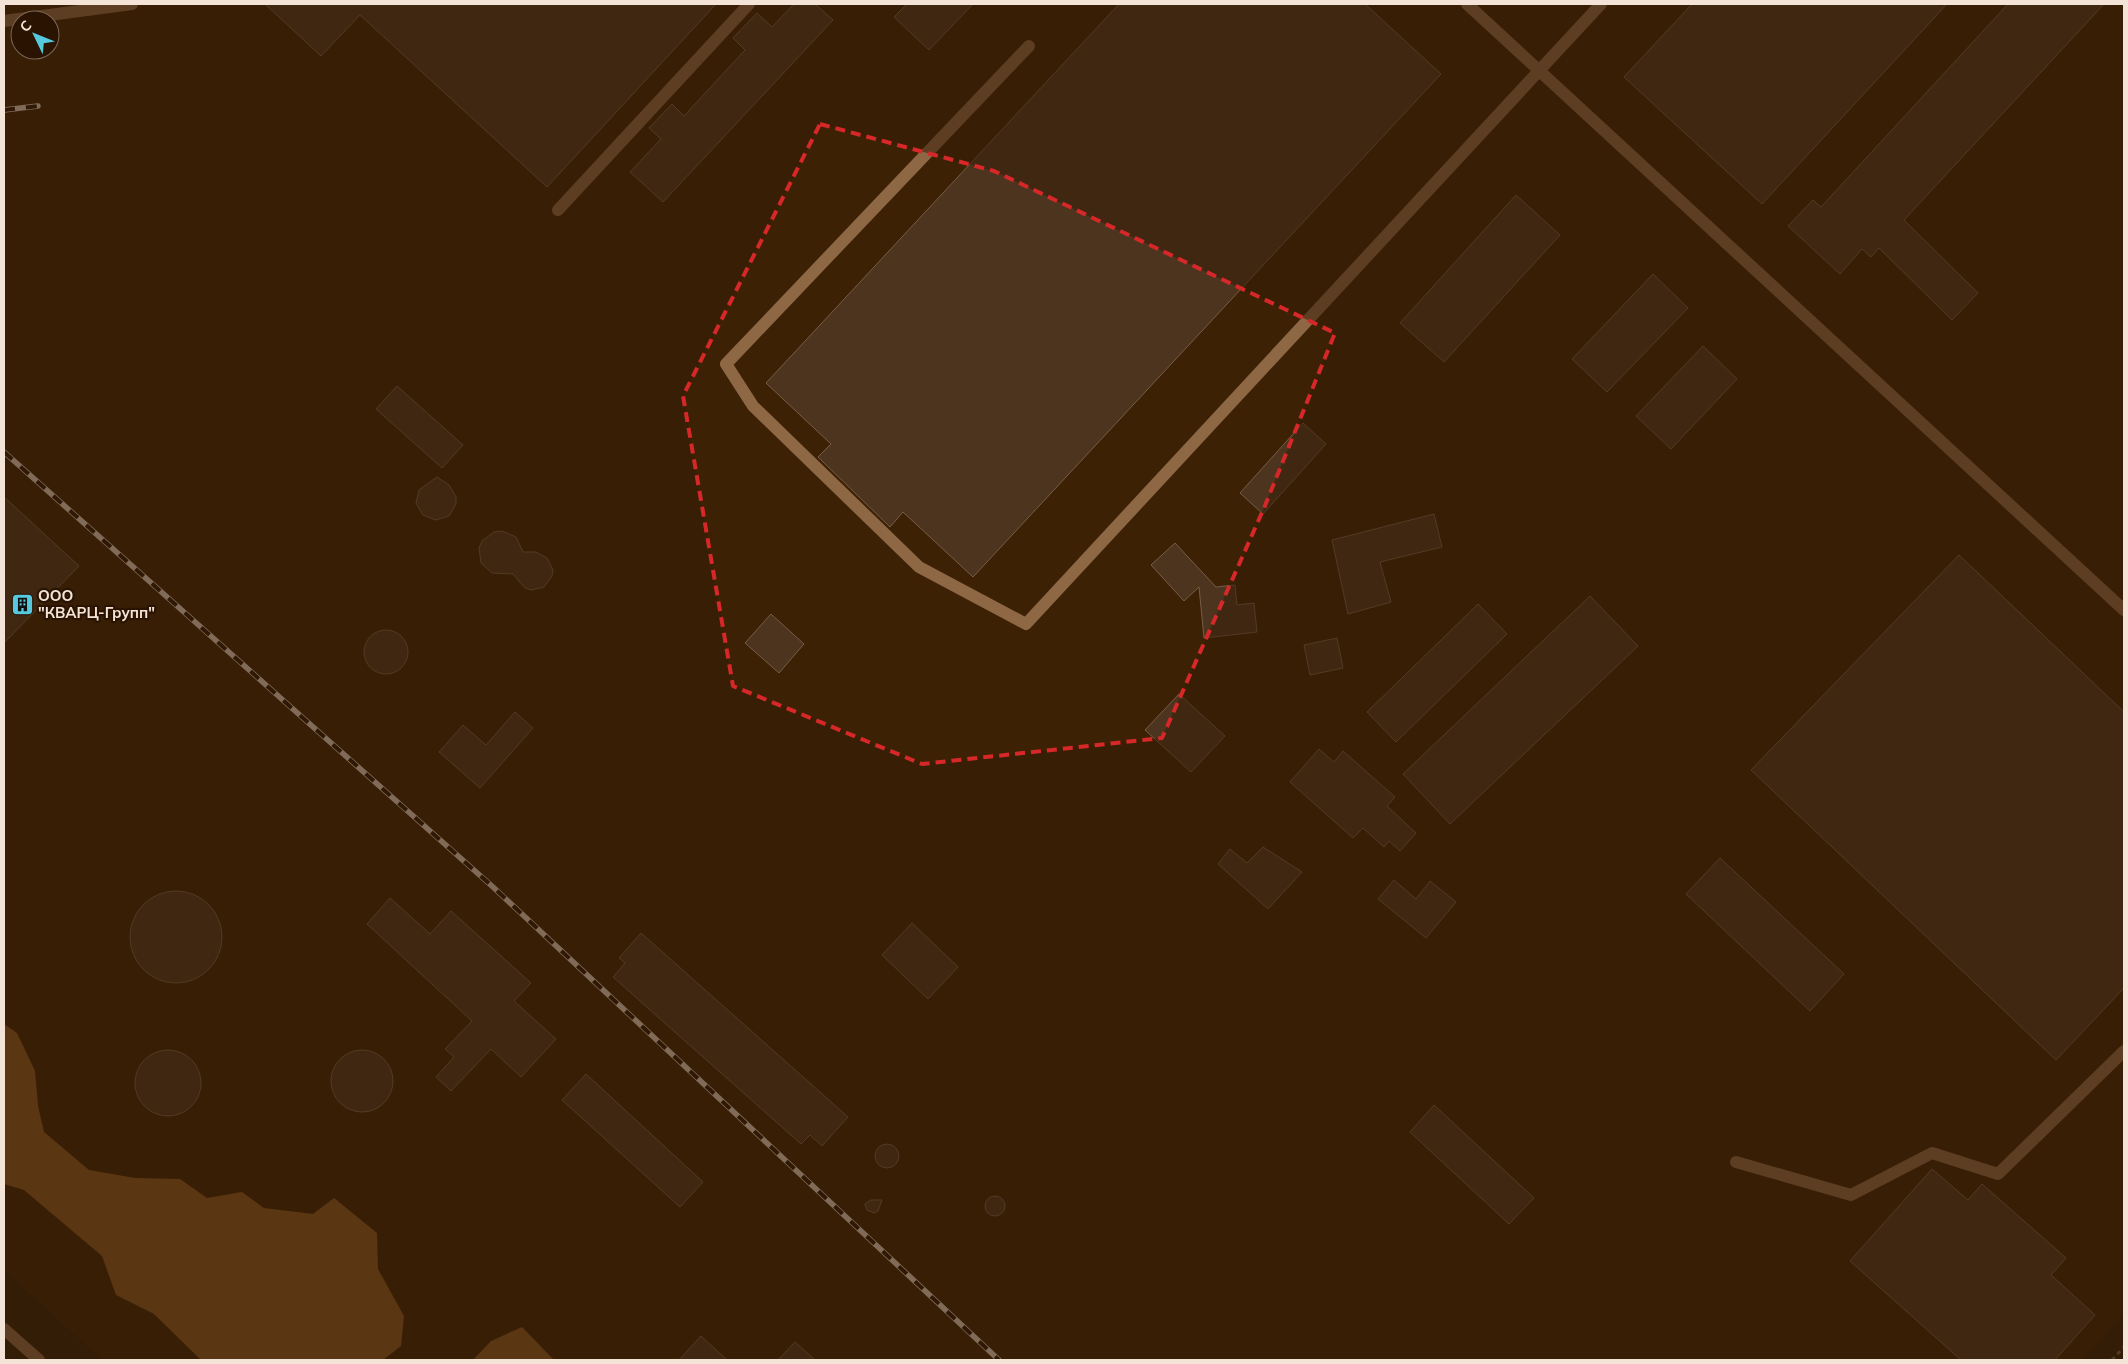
<svg xmlns="http://www.w3.org/2000/svg" width="2128" height="1364" viewBox="0 0 2128 1364" font-family="Mulish,sans-serif">
<rect width="100%" height="100%" fill="#341d07"/>
<!-- built -->
<path fill="#3d2104" fill-rule="evenodd" d="M4,4H2124V1314L2081,1360H103L4,1270ZM20,20H50V50H20Z"/>
<!-- water -->
<path fill="#895521" d="M4,1024L17,1033L35,1071L38,1106L44,1132L89,1170L135,1178L180,1179L207,1198L242,1192L264,1208L313,1214L334,1198L377,1233L378,1269L404,1316L401,1346L383,1360H201L154,1314L116,1295L102,1256L24,1190L4,1184Z
M522,1327L554,1360H473L491,1341Z"/>
<!-- building -->
<path fill="#4c341f" stroke="#775d46" d="M265,4H716L547,187L360,15L321,56Z
M794,4H815L833,20L663,202L630,172L661,139L649,128L672,104L684,116L745,50L733,38L757,13L772,27Z
M907,4H973L929,50L894,17Z
M1119,4H1365L1441,74L973,577L903,512L890,527L818,457L831,444L766,383Z
M1692,4H1947L1762,204L1624,77Z
M2008,4H2104L1904,220L1978,293L1952,320L1879,248L1871,257L1862,249L1840,274L1788,226L1813,200L1821,207Z
M1516,195L1560,235L1444,362L1400,323Z
M1653,274L1688,308L1607,392L1572,359Z
M1703,346L1737,379L1671,449L1636,416Z
M397,386L463,445L442,468L376,409Z
M1303,423L1326,444L1263,514L1240,493Z
M437,477L449,485L456,497V504L449,516L436,520L423,515L416,503L419,490Z
M4,497L79,566L4,643Z
M1434,514L1442,547L1380,562L1391,602L1348,614L1332,540Z
M502,531L516,537L523,552H536L547,558L553,570L552,576L544,587L531,590L525,588L513,574L492,573L481,563L479,548L482,541L494,532Z
M1175,543L1216,587L1235,585L1237,605L1254,603L1257,632L1204,638L1199,587L1184,601L1151,565Z
M1959,555L2124,712V988L2056,1060L1751,770Z
M1590,596L1638,646L1450,824L1403,774Z
M1478,604L1507,634L1396,742L1367,712Z
M771,614L804,644L779,673L745,643Z
M364 652a22 22 0 1 1 44 0a22 22 0 1 1-44 0Z
M1337,638L1343,668L1310,675L1304,645Z
M1179,694L1225,736L1191,772L1145,730Z
M515,712L533,728L480,788L439,752L463,725L486,745Z
M1319,749L1334,762L1343,751L1395,797L1387,806L1416,833L1400,851L1389,841L1384,847L1363,828L1353,838L1290,782Z
M1263,847L1302,872L1268,909L1218,864L1230,849L1247,863Z
M1720,858L1844,974L1810,1011L1686,894Z
M1394,880L1416,899L1430,881L1456,902L1426,938L1378,899Z
M130 937a46 46 0 1 1 92 0a46 46 0 1 1-92 0Z
M390,898L430,934L451,911L531,983L514,1001L556,1039L521,1077L491,1049L451,1091L436,1077L454,1057L445,1049L472,1021L367,924Z
M912,923L958,967L928,999L882,955Z
M641,933L848,1117L822,1146L810,1135L801,1144L613,977L625,963L619,958Z
M331 1081a31 31 0 1 1 62 0a31 31 0 1 1-62 0Z
M135 1083a33 33 0 1 1 66 0a33 33 0 1 1-66 0Z
M586,1074L703,1182L680,1207L562,1100Z
M1434,1105L1534,1198L1509,1224L1410,1132Z
M875 1156a12 12 0 1 1 24 0a12 12 0 1 1-24 0Z
M1932,1169L1968,1200L1982,1184L2066,1258L2051,1275L2095,1315L2055,1360H1961L1850,1261Z
M985 1206a10 10 0 1 1 20 0a10 10 0 1 1-20 0Z
M871,1200H882L878,1211L874,1213L867,1210L865,1204Z
M701,1336L727,1360H679Z
M795,1342L815,1360H778Z"/>
<g fill="none" stroke-linecap="round" stroke-linejoin="round">
<!-- path -->
<path stroke="#725e4b" stroke-width="3" stroke-dasharray="4 4" stroke-linecap="butt" d="M2112,1360L2124,1347"/>
<!-- minor -->
<path stroke="#8e6745" stroke-width="12" d="M1467,4L2124,610
M4,21L132,4
M1029,46L726,364L753,406L919,567L1026,624L1601,4
M558,210L749,4
M1736,1162L1851,1195L1932,1153L1998,1174L2124,1051
M4,1329L39,1360"/>
<defs>
<path id="rail" d="M4,110L38,106
M4,452L493,887L999,1360"/>
</defs>
<!-- rail casing -->
<use href="#rail" stroke="#dbcabc" stroke-width="5.5"/>
<!-- rail -->
<use href="#rail" stroke="#2a1401" stroke-width="4" stroke-dasharray="11" stroke-linecap="butt"/>
</g>
<!-- marked area -->
<path d="M0 0H2128V1364H0ZM820,124L994,171L1335,333L1264,508L1162,738L922,764L733,686L683,396Z" fill="#341d07" fill-opacity=".55" fill-rule="evenodd"/>
<path fill="none" stroke="#d62828" stroke-width="4" stroke-dasharray="10 6" stroke-linejoin="round" d="M820,124L994,171L1335,333L1264,508L1162,738L922,764L733,686L683,396Z"/>
<!-- icons -->
<defs>
<symbol id="building-square" viewBox="-11 -11 22 22"><rect x="-9" y="-9" width="18" height="18" rx="4" fill="#55cadf" stroke="#2a1401"/><path d="M-4-6H4V6H1V3H-1V6H-4ZM-2.5-4.3h1.7v1.8h-1.7ZM.8-4.3h1.7v1.8H.8ZM-2.5-1h1.7V.8h-1.7ZM.8-1h1.7V.8H.8Z" fill="#111"/></symbol>
</defs>
<g fill-rule="evenodd">
<use href="#building-square" x="10" y="592" width="25" height="25"/>
</g>
<g text-anchor="middle" stroke-width="4.5" stroke-linejoin="round" paint-order="stroke">
<!-- poi labels -->
<g font-size="15" font-weight="bold" fill="#f4e4d8" stroke="#2a1401" text-anchor="start">
<text x="38" y="601">ООО<tspan x="38" dy="17">"КВАРЦ-Групп"</tspan></text>
</g>
</g>
<!-- border -->
<rect width="2128" height="1364" fill="none" stroke="#f4e4d8" stroke-width="10"/>
<!-- north arrow -->
<g transform="translate(35 35) rotate(313)"><circle r="24" fill="#2a1401" stroke="#7b6757"/>
<path d="M0-4L9 19L0 12L-9 19Z" fill="#55cadf"/>
<text y="-8" font-size="14" font-weight="bold" text-anchor="middle" fill="#f4e4d8">С</text>
</g>
</svg>
